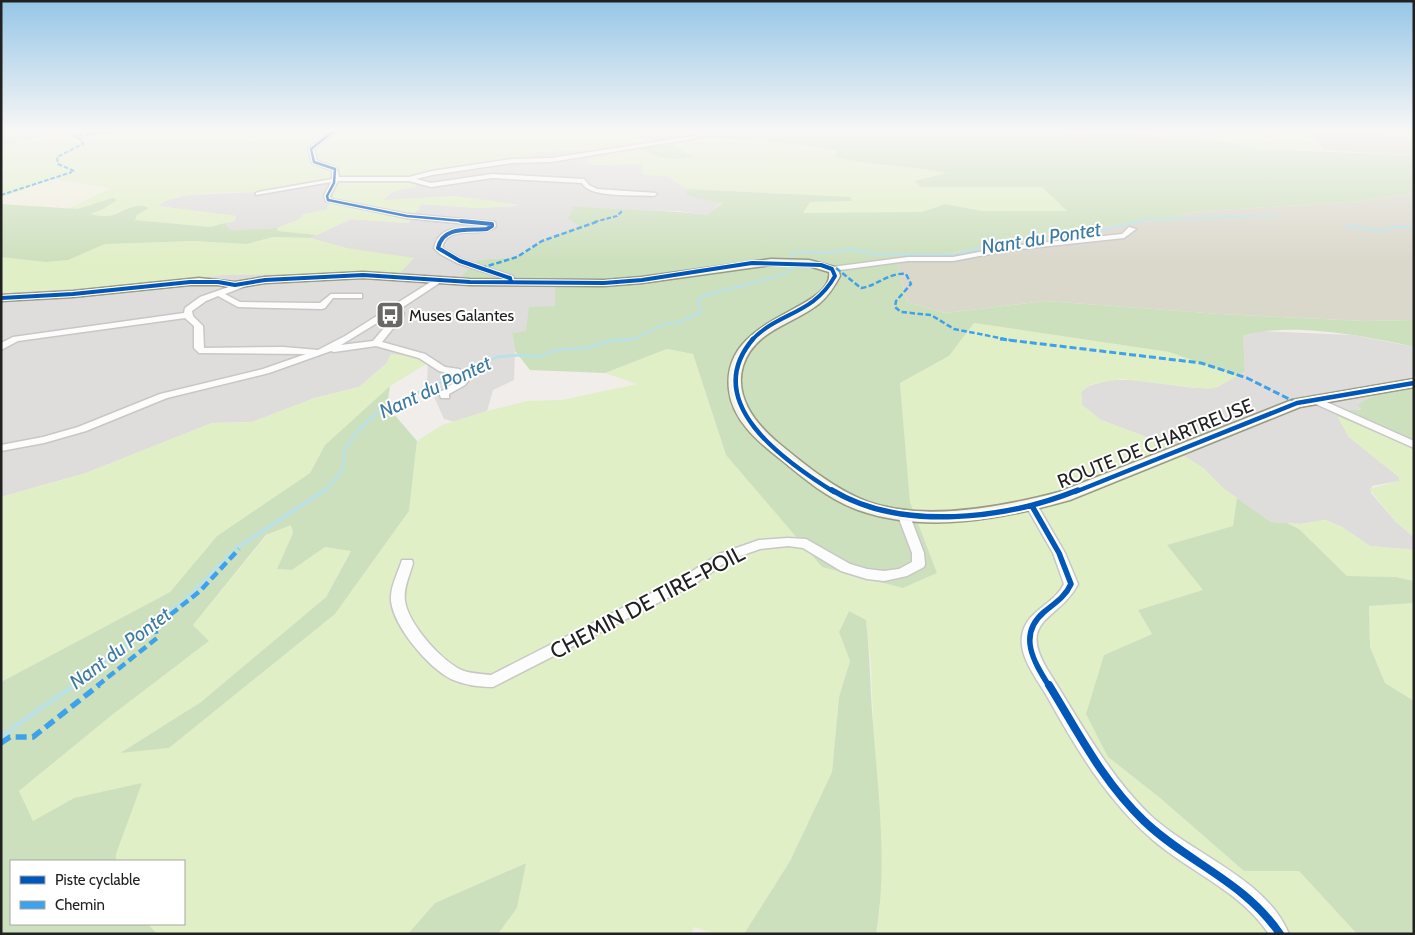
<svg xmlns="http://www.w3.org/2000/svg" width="1415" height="935" viewBox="0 0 1415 935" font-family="Cabin,sans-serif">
<rect width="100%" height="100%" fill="#f0edea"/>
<!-- residential -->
<path fill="#dfdddb" d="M587,150L590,165L641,163L643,174L667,176L687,189L686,196L722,202L707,215L679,211L611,210L575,206L581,226L571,231L542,241L517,257L477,260L462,277L555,285V306L526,332L512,333L515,351L514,380L493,390L487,411L455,422L444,419L427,381L428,363L386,364L359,387L315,398L252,422L212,423L86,473L1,497V294L244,271L346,248L310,238L351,219L408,223L421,204L478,208L517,206L455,196L382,201L392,192L416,186L408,176L527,159L536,152Z
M328,182L334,183L333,199L326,210L305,214L298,220L277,228L230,230L225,223L235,221V216L157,206L167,200L188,195L276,191Z
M1260,331L1353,335L1414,347V388L1391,391L1358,410H1335L1349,437L1399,477V481L1372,486L1371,493L1395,521L1414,537V550L1370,546L1342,527L1325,520L1301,524L1271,522L1224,489L1203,468L1165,444L1101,420L1082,405L1081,392L1085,387L1110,380H1133L1195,388L1245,371L1243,336Z"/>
<!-- construction -->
<path fill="#dad8cb" d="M1309,130H1367L1414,138V155L1324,150Z
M1414,193V320L1364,321L1220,314L1045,301L945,313L907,302L897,264L1047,234L1149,221H1168L1189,212L1364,201Z"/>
<!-- farmland -->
<path fill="#f1efdd" d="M53,179L113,188L67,209L1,204V198Z"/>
<!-- grass -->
<path fill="#e1efc7" d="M166,130H634L640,137L660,144L675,160L691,157L670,143L709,138L786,143L948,173L915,181L921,187H1043L1067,211H982L945,204L922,212L802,213L810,202L851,201L788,194L687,189L667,176L643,175L641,164L589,165L587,150L536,152L528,159L409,176L417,186L392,192L383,200L455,196L521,205L478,208L422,204L408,223L351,219L316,235L278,231L277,228L298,220L304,214L326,210L333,199L334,183C315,181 295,189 276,191C251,194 173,189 158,206L236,216L235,221L210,227L134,220L137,215L148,208L130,207L107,216L88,214L113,198L77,209H67L112,188L53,179L1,198V145C34,139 67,126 101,135Z
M1052,130H1236L1232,131L1314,137L1324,150L1247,148L1228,142L1183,137L1119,134L1075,135Z
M273,237L310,238L346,248L414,258L400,273L224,275L127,285L1,294V257L46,262L68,260L105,244L194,241L247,244Z
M974,323L1169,352L1237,376L1218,387L1208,389L1121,379L1092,384L1081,392L1082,405L1101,420L1165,444L1203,468L1224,489L1239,499H1237L1233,526L1168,545L1204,590L1138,610L1152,634L1104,655L1108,757L1160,798L1244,871H1299L1357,934H876L880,908L871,665L866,620L849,611L839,632L850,661L839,697L832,772L790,861L744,934H716L694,927L691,934H498L517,908L525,863L435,903L408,934H157L148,924H184V861H116V854L74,798L32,822L19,791L112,715L209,641L193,625L267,535L291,524L293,533L278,569L292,570L325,547L351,550L326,597L201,702L121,752L169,748L335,614L409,511L417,441L442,425L487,411L527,401L562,400L637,384L605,373L667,349L693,354L726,455L903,588L937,573L910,502L900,383L949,356Z
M391,354L413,356L428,363L390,386L325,445L310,473L217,536L170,592L1,682V497L86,473L212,423L252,422L315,398L359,387L386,364Z
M1337,416L1414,449V537L1395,521L1369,489L1399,481V477L1349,437Z
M1325,520L1342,527L1370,546L1414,550V581L1396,577L1347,576L1299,529L1287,523L1301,524Z
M1414,603V701L1385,683L1370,647L1369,606Z"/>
<!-- forest -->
<path fill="#cde0bd" d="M1,130L14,131L166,130L101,135C66,125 35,140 1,145Z
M634,130H1052L1075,135L1119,134L1183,137L1228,142L1247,148L1283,150L1414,155V193L1364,201L1189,212L1168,221H1149L1047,234L897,264L907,302L945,313L1045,301L1220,314L1364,321L1414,320V347C1367,336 1288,321 1243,336L1245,371L1237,376L1169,352L974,323L949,356L900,383L910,502L937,573L903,588L822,567L726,455L693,354L667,349L605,373L530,370L515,351L512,333L526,331L529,307L555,306V286L461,277L477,260L517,257L542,241L580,226L568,219L574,206C619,211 663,209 707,215L722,203L686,196L687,189L851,197V201L810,202L803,213L922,212L945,204L982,211H1067L1042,187H921L914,181L947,173C910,165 872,166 836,157V151L786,143L709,138L671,143L692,157C669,162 657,157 636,147L660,144L640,137Z
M1236,130H1309L1314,137L1230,131Z
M1367,130H1414V138L1373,133Z
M113,198L117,200L103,209L90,214C95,215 101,216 106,216C121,215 133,200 149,208L137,215L135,220L210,227L225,223L230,230L277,228L278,231L316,235L310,238L273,237L247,244L194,241L105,244L68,260L46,262L1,257V204L77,209Z
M390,386L387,406L417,441L409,511L335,614L169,748L120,753L201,702L326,597L351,551L325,547L292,570L277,569L293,533L291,525L266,535L193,625L209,641L112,715L19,791L33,821L74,798L142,783L116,854V861H11V924H148L157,934H1V682L170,592L217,536L310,473L325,445Z
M1414,388V449L1337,416L1334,410H1358L1361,409L1358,405C1372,393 1396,390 1414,388Z
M1237,498L1271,522L1287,523L1299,529L1347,576L1396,577L1414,581V603L1369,606L1370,647L1385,683L1414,701V934H1357L1299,871H1244L1160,798L1108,757L1086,714L1104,655L1152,634L1138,610L1203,590L1167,545L1233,526Z
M849,611L866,620C870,654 870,689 873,723C878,793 888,864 876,934H744L790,861L832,772L839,697L850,661L839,632Z
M526,863L517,908L498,934H408L435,903Z"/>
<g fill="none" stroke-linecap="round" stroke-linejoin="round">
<!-- stream-far4 -->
<path stroke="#bbe1e5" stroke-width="2" d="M1135,222L1144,220L1277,215"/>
<!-- stream-far3 -->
<path stroke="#bbe1e5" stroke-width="2.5" d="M1347,226L1383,231L1395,227H1414
M619,340L634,339L664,324L677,323L701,312L698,300L704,296L781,275L791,270V255L795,252L827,253L851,249L875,254L955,255L977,249L994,241L1037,237L1066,238L1140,221"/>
<!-- stream-far2 -->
<path stroke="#bbe1e5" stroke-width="3" d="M324,492L343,470L344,451L360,428L382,409L497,357L519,355L539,357L555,350L586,348L608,341L634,339"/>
<!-- stream-far1 -->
<path stroke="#bbe1e5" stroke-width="4" d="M74,686L191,595L238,547L325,490"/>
<!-- stream -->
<path stroke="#bbe1e5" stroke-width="5" d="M1,736L75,685"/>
<defs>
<path id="minor" d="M332,130H338L314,149L317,161L337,168L339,177H409L432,171L512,159L551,158L694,136L697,138L551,162L512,163L432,175L416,179L431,183L492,174L584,179L589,185L597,189L656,193L657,194L654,196C638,195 588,198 582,183L492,178L431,187L409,181H338L330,196L331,199L407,214L495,222L496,226C480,240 448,222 442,248L463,260L513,276L515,282L511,284H508L506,279L457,263L440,254L434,248C441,219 468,234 487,226L407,218L326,201L324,196L331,182L256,195V193L258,192L332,179V170L312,163L308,149Z
M1129,227L1136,229L1124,238L1011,250L953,261H908L832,271L828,269L832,267L908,257H953L1011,246L1122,234Z
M437,278L444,280L400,309L404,313L403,316L382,342L425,354L445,367L459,369L471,377L465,385L449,394V398H441L439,393L461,378L453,374L439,371L419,358L376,346L334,352L331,351L269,373L167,398L86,431L44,443L1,451V445L43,437L78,427L160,394L263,369L306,354L199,353L194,348V326L185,318L18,341L1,350V343L13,337L184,313L185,308L200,297L243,282L247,284L246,286L225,294L240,302L313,303H320L331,294H362V298H333L325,308L322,309L238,307L218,296L206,301L192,311L193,316L203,326L204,348L283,347L318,350L345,336ZM395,312V315L373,341L341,345Z
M1313,396L1414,441V448L1309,401L1308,399Z
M1032,502L1036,503L1065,553L1078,584C1059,621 1017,618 1047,669C1079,719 1106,772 1149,814C1191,854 1266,878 1289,934H1269C1240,891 1192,873 1154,841C1108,802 1077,750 1048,698C1038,680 1019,658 1022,636C1026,610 1054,605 1064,584L1053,553L1026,506Z
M904,512L908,513L910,516L924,553L925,564L924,567L907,576L884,581L867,579L841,571L803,548L788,546L760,549L729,560L693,585L493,687C479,687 465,685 451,679C428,667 394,627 391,601C390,588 397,575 401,563L402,560H412L413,563C410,575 403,588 405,601C408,624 443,663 464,671C473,674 483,674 491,675L683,577L719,554L759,540L788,538L806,539L850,564L867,569L884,571L899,569L912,562V553L898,516L900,513Z"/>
<path id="secondary" d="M771,259L809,260L838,268L840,276C834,287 829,295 820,303C793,325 755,329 743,366C734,396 755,423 776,441C804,464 834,489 868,502C924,522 1002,507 1059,492L1292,400L1414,379V387L1300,407L1070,500C1002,519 926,534 858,510C828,499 803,478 779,458C757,441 732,419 729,390C720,315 835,311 829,272L809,266L771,265L642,283L604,286L470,285L363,278L265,283L235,288L218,285H190L73,297L1,301V295L73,291L199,278L235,282L265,277L363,272L470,279L604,280L642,277Z"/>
</defs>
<!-- minor casing -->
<use href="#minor" stroke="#c8c7c6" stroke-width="3"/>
<!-- secondary casing -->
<use href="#secondary" stroke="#9c9a80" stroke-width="3"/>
<!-- minor -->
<use href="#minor" fill="#fdfcfc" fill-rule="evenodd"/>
<!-- secondary -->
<use href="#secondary" fill="#f5f4ec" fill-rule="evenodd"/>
<!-- quiet-far4 -->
<path stroke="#3ea2ea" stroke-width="2" stroke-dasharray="4.5 2" stroke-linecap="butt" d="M74,171L58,164L57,157L83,144L82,140L74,136L133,130
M1,195L72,172
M594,222L617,216L623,210"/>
<!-- quiet-far3 -->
<path stroke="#3ea2ea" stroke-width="2.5" stroke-dasharray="5.5 2.5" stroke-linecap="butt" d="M481,268L517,257L542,241L599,221
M836,268L861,288C877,286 889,272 906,274L911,284L896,301L895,307L901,312L931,315L954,329L1010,340"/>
<!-- quiet-far2 -->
<path stroke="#3ea2ea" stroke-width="3" stroke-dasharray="7 3" stroke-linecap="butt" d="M1000,339L1201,363L1247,378L1297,403"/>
<!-- quiet-far1 -->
<path stroke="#3ea2ea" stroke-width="4.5" stroke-dasharray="9 4.5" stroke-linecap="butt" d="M97,686L157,638L155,627L200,591L239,549"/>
<!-- quiet -->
<path stroke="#3ea2ea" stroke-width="5.5" stroke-dasharray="11 5.5" stroke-linecap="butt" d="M1,743L10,737H33L99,685"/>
<defs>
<path id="cycleway-far4" d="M335,130L311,149L314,162L335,169L334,183L327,196L328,200L407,216L474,222"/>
<path id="cycleway-far3" d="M461,221L492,224V226L487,229C469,231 443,225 438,248L460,261L510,278L511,282
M1,298L73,294L190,282H218L235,285L265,280L363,275L470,282L604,283L642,280L752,263L821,265L832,269L835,276C813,315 778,312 752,340"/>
<path id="cycleway-far2" d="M753,339C699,402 784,461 834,492
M1075,492L1297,403L1414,383"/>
<path id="cycleway-far1" d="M832,490C901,532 1006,519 1078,490
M1032,506L1059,553L1071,584C1065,597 1055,603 1044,612C1017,635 1034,662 1049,686"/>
<path id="cycleway" d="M1049,685C1078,732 1103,782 1144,821C1188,863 1244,881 1280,934"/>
</defs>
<!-- cycleway-far4 casing -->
<use href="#cycleway-far4" stroke="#fff" stroke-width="4.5"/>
<!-- cycleway-far3 casing -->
<use href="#cycleway-far3" stroke="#fff" stroke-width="6"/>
<!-- cycleway-far2 casing -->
<use href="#cycleway-far2" stroke="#fff" stroke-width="8"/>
<!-- cycleway-far1 casing -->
<use href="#cycleway-far1" stroke="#fff" stroke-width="9"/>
<!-- cycleway casing -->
<use href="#cycleway" stroke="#fff" stroke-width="11"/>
<!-- cycleway-far4 -->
<use href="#cycleway-far4" stroke="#0057b8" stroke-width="2.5"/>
<!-- cycleway-far3 -->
<use href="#cycleway-far3" stroke="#0057b8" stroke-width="4"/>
<!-- cycleway-far2 -->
<use href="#cycleway-far2" stroke="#0057b8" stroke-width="4.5"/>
<!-- cycleway-far1 -->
<use href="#cycleway-far1" stroke="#0057b8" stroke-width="5.5"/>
<!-- cycleway -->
<use href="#cycleway" stroke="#0057b8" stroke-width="8"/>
</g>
<!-- sky -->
<linearGradient id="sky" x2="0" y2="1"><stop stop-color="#96c6e7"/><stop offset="0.5" stop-color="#f8f7f6"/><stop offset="1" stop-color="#f8f7f6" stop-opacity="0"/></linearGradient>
<rect width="1415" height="261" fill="url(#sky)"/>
<!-- icons -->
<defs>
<symbol id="bus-square" viewBox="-11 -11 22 22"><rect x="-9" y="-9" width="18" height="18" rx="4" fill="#696867" stroke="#fff"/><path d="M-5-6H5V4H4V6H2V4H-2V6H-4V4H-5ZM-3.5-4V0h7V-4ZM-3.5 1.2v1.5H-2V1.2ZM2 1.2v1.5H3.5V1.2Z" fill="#fff"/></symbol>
</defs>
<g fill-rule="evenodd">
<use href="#bus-square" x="374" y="299" width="32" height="32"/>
</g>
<g text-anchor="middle" stroke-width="4" stroke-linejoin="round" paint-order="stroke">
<!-- far-poi labels -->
<g font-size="16" fill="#212121" stroke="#fff" text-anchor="start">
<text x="409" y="321">Muses Galantes</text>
</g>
<!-- street labels -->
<g font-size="19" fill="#212121" stroke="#fff">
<text transform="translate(1155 443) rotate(-22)" y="7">ROUTE DE CHARTREUSE</text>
</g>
<!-- water labels -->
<g font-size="20" font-style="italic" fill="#3c7aa2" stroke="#fff">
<text transform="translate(1041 238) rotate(-9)" y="7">Nant du Pontet</text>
<text transform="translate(435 387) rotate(-25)" y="7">Nant du Pontet</text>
<text transform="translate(120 648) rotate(-37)" y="7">Nant du Pontet</text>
</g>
<!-- near-street labels -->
<g font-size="22" fill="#212121" stroke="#fff">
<text transform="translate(647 602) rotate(-28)" y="8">CHEMIN DE TIRE-POIL</text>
</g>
</g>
<!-- border -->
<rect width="1415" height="935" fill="none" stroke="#212121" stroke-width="5"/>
<!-- legend -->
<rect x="10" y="860" width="175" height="65" fill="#ffffff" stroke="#a6a6a6"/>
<rect x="20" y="876" width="25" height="8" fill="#0057b8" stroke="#a6a6a6"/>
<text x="55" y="885" font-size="15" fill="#212121">Piste cyclable</text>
<rect x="20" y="901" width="25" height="8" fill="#3ea2ea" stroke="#a6a6a6"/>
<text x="55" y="910" font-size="15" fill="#212121">Chemin</text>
</svg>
